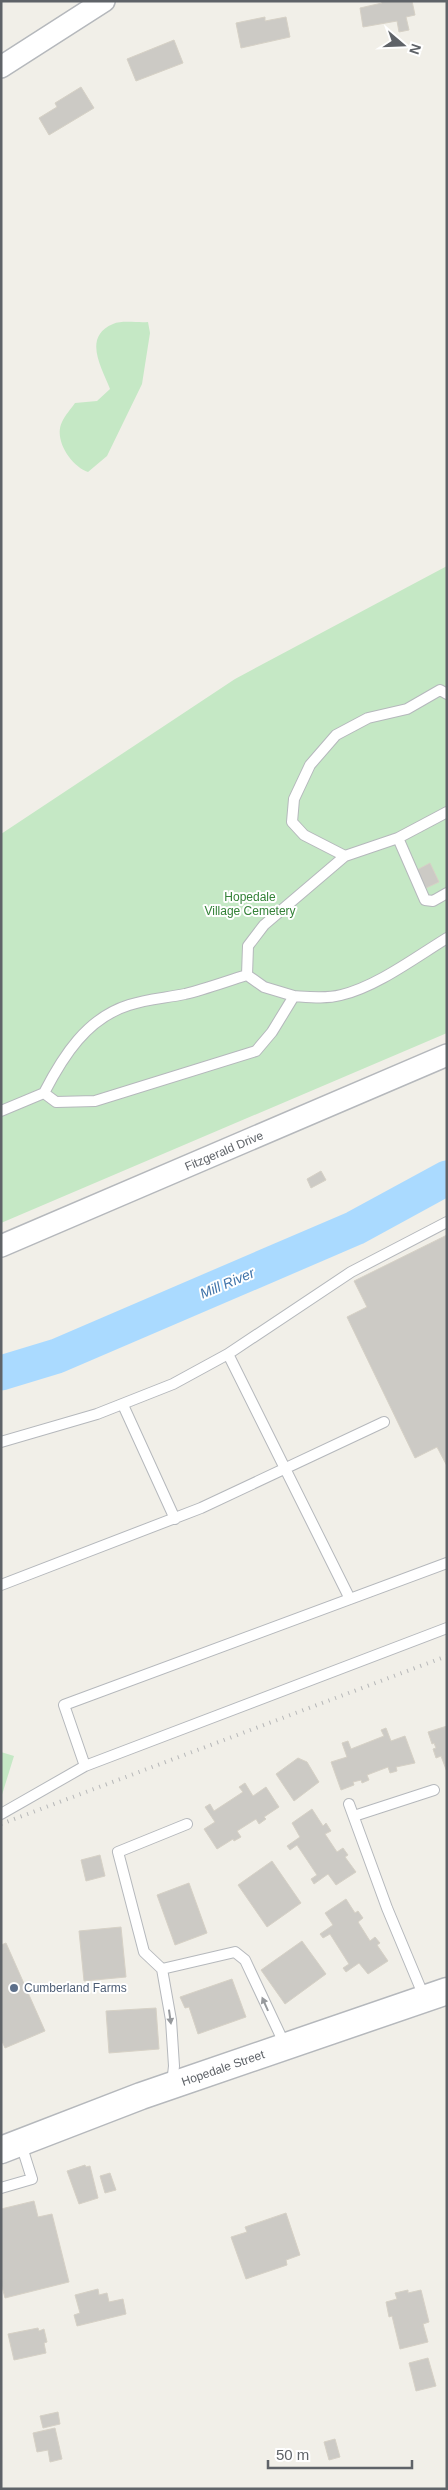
<svg xmlns="http://www.w3.org/2000/svg" width="448" height="2490" viewBox="0 0 448 2490" font-family="Helvetica,sans-serif">
<rect width="100%" height="100%" fill="#f1efe8"/>
<!-- green -->
<path fill="#c5e8c5" d="M148,322L150,333L142,384L107,456L88,472C72,467 53,440 62,422C65,415 71,409 75,403L97,401L110,389C102,368 82,337 113,324C122,320 138,323 148,322Z
M447,566V1033L1,1223V834L235,679Z
M1,1752L14,1756L1,1798Z"/>
<g fill="none" stroke-linecap="round" stroke-linejoin="round">
<!-- river -->
<path stroke="#aadaff" stroke-width="35" d="M1,1373L57,1356L355,1228L447,1178"/>
</g>
<!-- building -->
<path fill="#cccac5" stroke="#d6d1c6" d="M381,1H412L415,15L406,17L409,30L399,32L397,21L363,27L360,8L382,3Z
M265,17V21L286,17L290,37L241,48L236,23Z
M174,40L183,63L136,81L127,59Z
M81,87L94,108L49,135L39,118L57,107L55,103Z
M430,863L439,882L426,888L417,870Z
M321,1171L326,1180L311,1188L307,1179Z
M447,1235V1466L437,1447L415,1458L347,1317L367,1307L354,1281Z
M447,1726V1772L441,1756L436,1758L433,1749L436,1748L434,1743L432,1744L428,1732Z
M386,1728L391,1741L405,1736L415,1763L396,1767L397,1771L390,1773L388,1767L367,1775L369,1780L362,1783L361,1780L353,1782L354,1785L341,1790L331,1762L347,1757L342,1743L348,1741L351,1749L384,1736L381,1730Z
M298,1758L307,1762L319,1782L294,1801L276,1774Z
M245,1783L253,1796L266,1787L279,1807L264,1817L266,1819L259,1824L256,1819L237,1831L241,1837L234,1841L233,1839L217,1849L204,1829L215,1822L205,1807L210,1804L214,1811L243,1792L239,1787Z
M312,1809L323,1826L326,1823L331,1831L325,1834L337,1852L343,1848L348,1855L345,1857L356,1872L336,1885L328,1874L314,1884L311,1879L317,1875L297,1845L290,1850L287,1846L300,1837L292,1823Z
M100,1855L105,1876L86,1881L81,1860Z
M272,1861L301,1903L267,1927L238,1885Z
M189,1883L207,1933L175,1945L157,1895Z
M346,1899L355,1913L358,1911L363,1918L358,1922L370,1941L375,1937L380,1943L377,1945L388,1961L368,1974L359,1963L346,1972L343,1968L349,1964L330,1934L323,1938L320,1934L333,1925L325,1913Z
M121,1927L126,1977L84,1981L79,1931Z
M302,1941L326,1974L285,2004L261,1970Z
M6,1943L45,2031L5,2048L1,2039V1945Z
M232,1979L246,2017L198,2034L189,2007L185,2008L180,1997Z
M156,2008L159,2049L109,2053L106,2011Z
M85,2165L86,2167L90,2166L98,2198L79,2204L67,2171Z
M110,2173L116,2190L105,2193L100,2176Z
M34,2201L38,2217L52,2214L69,2282L5,2298L1,2283V2209Z
M286,2213L300,2255L286,2260L287,2265L246,2279L231,2237L247,2232L245,2227Z
M98,2289L99,2295L107,2293L109,2302L123,2299L126,2314L77,2326L74,2315L80,2313L75,2295Z
M408,2290V2293L421,2290L429,2322L423,2324L428,2342L400,2349L392,2316L389,2317L386,2302L397,2299L395,2293Z
M38,2328L39,2331L44,2329L47,2342L44,2343L46,2353L14,2360L8,2334Z
M428,2358L436,2386L416,2391L409,2363Z
M58,2412L60,2424L43,2428L40,2416Z
M55,2428L62,2459L50,2462L48,2450L37,2452L33,2433Z
M335,2439L340,2457L329,2460L324,2442Z"/>
<g fill="none" stroke-linecap="round" stroke-linejoin="round">
<defs>
<path id="service" d="M398,838L447,812
M345,856L398,838L425,900L433,901L447,893
M247,975L264,987L294,996
M44,1093L56,1102L95,1101L256,1051L272,1032L294,996C309,997 326,999 341,995C376,987 416,957 447,938
M1,1111L44,1093C63,1056 87,1018 129,1005C147,999 166,998 185,994C206,989 227,981 247,975L248,946L264,925L345,856L304,835L292,822L294,799L310,765L336,735L368,718L407,709L440,690L447,694
M228,1354L350,1599
M123,1405L175,1519
M1,1442L97,1414L173,1384L228,1354L351,1272L447,1222
M1,1585L201,1508L384,1422
M85,1766L64,1705L447,1563
M349,1804L387,1908L425,1999
M1,1814L85,1766L447,1628
M354,1816L434,1790
M162,1969L235,1952L245,1960L285,2045
M172,2084L174,2066L171,2020L162,1969L144,1952L118,1852L187,1824
M1,2188L32,2179L21,2144"/>
<path id="minor" d="M1,67L104,1
M1,1246L447,1055"/>
<path id="tertiary" d="M1,2150L141,2096L447,1991"/>
</defs>
<!-- service casing -->
<use href="#service" stroke="#b5b8bc" stroke-width="12"/>
<!-- minor casing -->
<use href="#minor" stroke="#b5b8bc" stroke-width="24"/>
<!-- tertiary casing -->
<use href="#tertiary" stroke="#b5b8bc" stroke-width="29"/>
<!-- service -->
<use href="#service" stroke="#fff" stroke-width="10"/>
<!-- minor -->
<use href="#minor" stroke="#fff" stroke-width="21"/>
<!-- tertiary -->
<use href="#tertiary" stroke="#fff" stroke-width="26"/>
<!-- rail -->
<path stroke="#b6b7b8" stroke-width="4" stroke-dasharray="1 6" stroke-linecap="butt" d="M1,1824L447,1656"/>
</g>
<!-- one-way arrows -->
<defs><path id="oneway-solid" d="M-6-.8H1V-3.2L6.5 0L1 3.2V.8H-6Z" transform="scale(1.25)"/></defs>
<g fill="#979a9d">
<use href="#oneway-solid" transform="translate(265 2004) rotate(-114)"/>
<use href="#oneway-solid" transform="translate(170 2017) rotate(82)"/>
</g>
<!-- markers -->
<circle fill="#5c6f8a" stroke="#fff" stroke-width="2" cx="14" cy="1988" r="5"/>
<g text-anchor="middle" stroke-width="4" stroke-linejoin="round" paint-order="stroke">
<!-- park labels -->
<g font-size="12" fill="#348238" stroke="#fff">
<text x="250" y="901">Hopedale<tspan x="250" dy="14">Village Cemetery</tspan></text>
</g>
<!-- street labels -->
<g font-size="12" fill="#5f6368" stroke="#fff">
<text transform="translate(224 1151) rotate(-23)" y="4">Fitzgerald Drive</text>
<text transform="translate(223 2068) rotate(-19)" y="4">Hopedale Street</text>
</g>
<!-- service labels -->
<g font-size="12" fill="#4e5e75" stroke="#fff" text-anchor="start">
<text x="24" y="1992">Cumberland Farms</text>
</g>
<!-- water labels -->
<g font-size="14" font-style="italic" fill="#4174aa" stroke="#fff">
<text transform="translate(227 1283) rotate(-23)" y="5">Mill River</text>
</g>
</g>
<!-- border -->
<rect width="448" height="2490" fill="none" stroke="#5f6368" stroke-width="5"/>
<!-- north arrow -->
<g transform="translate(403 45) rotate(109)" stroke="#ffffff" stroke-width="4" paint-order="stroke">
<path d="M0-4L9 19L0 12L-9 19Z" fill="#5f6368"/>
<text y="-8" font-size="14" font-weight="bold" text-anchor="middle" fill="#5f6368">N</text>
</g>
<!-- scale -->
<path d="M268 2460v8h144v-8" fill="none" stroke="#5f6368" stroke-width="2.5"/>
<text x="276" y="2460" font-size="15" fill="#5f6368" stroke="#ffffff" stroke-width="4" paint-order="stroke">50 m</text>
</svg>
